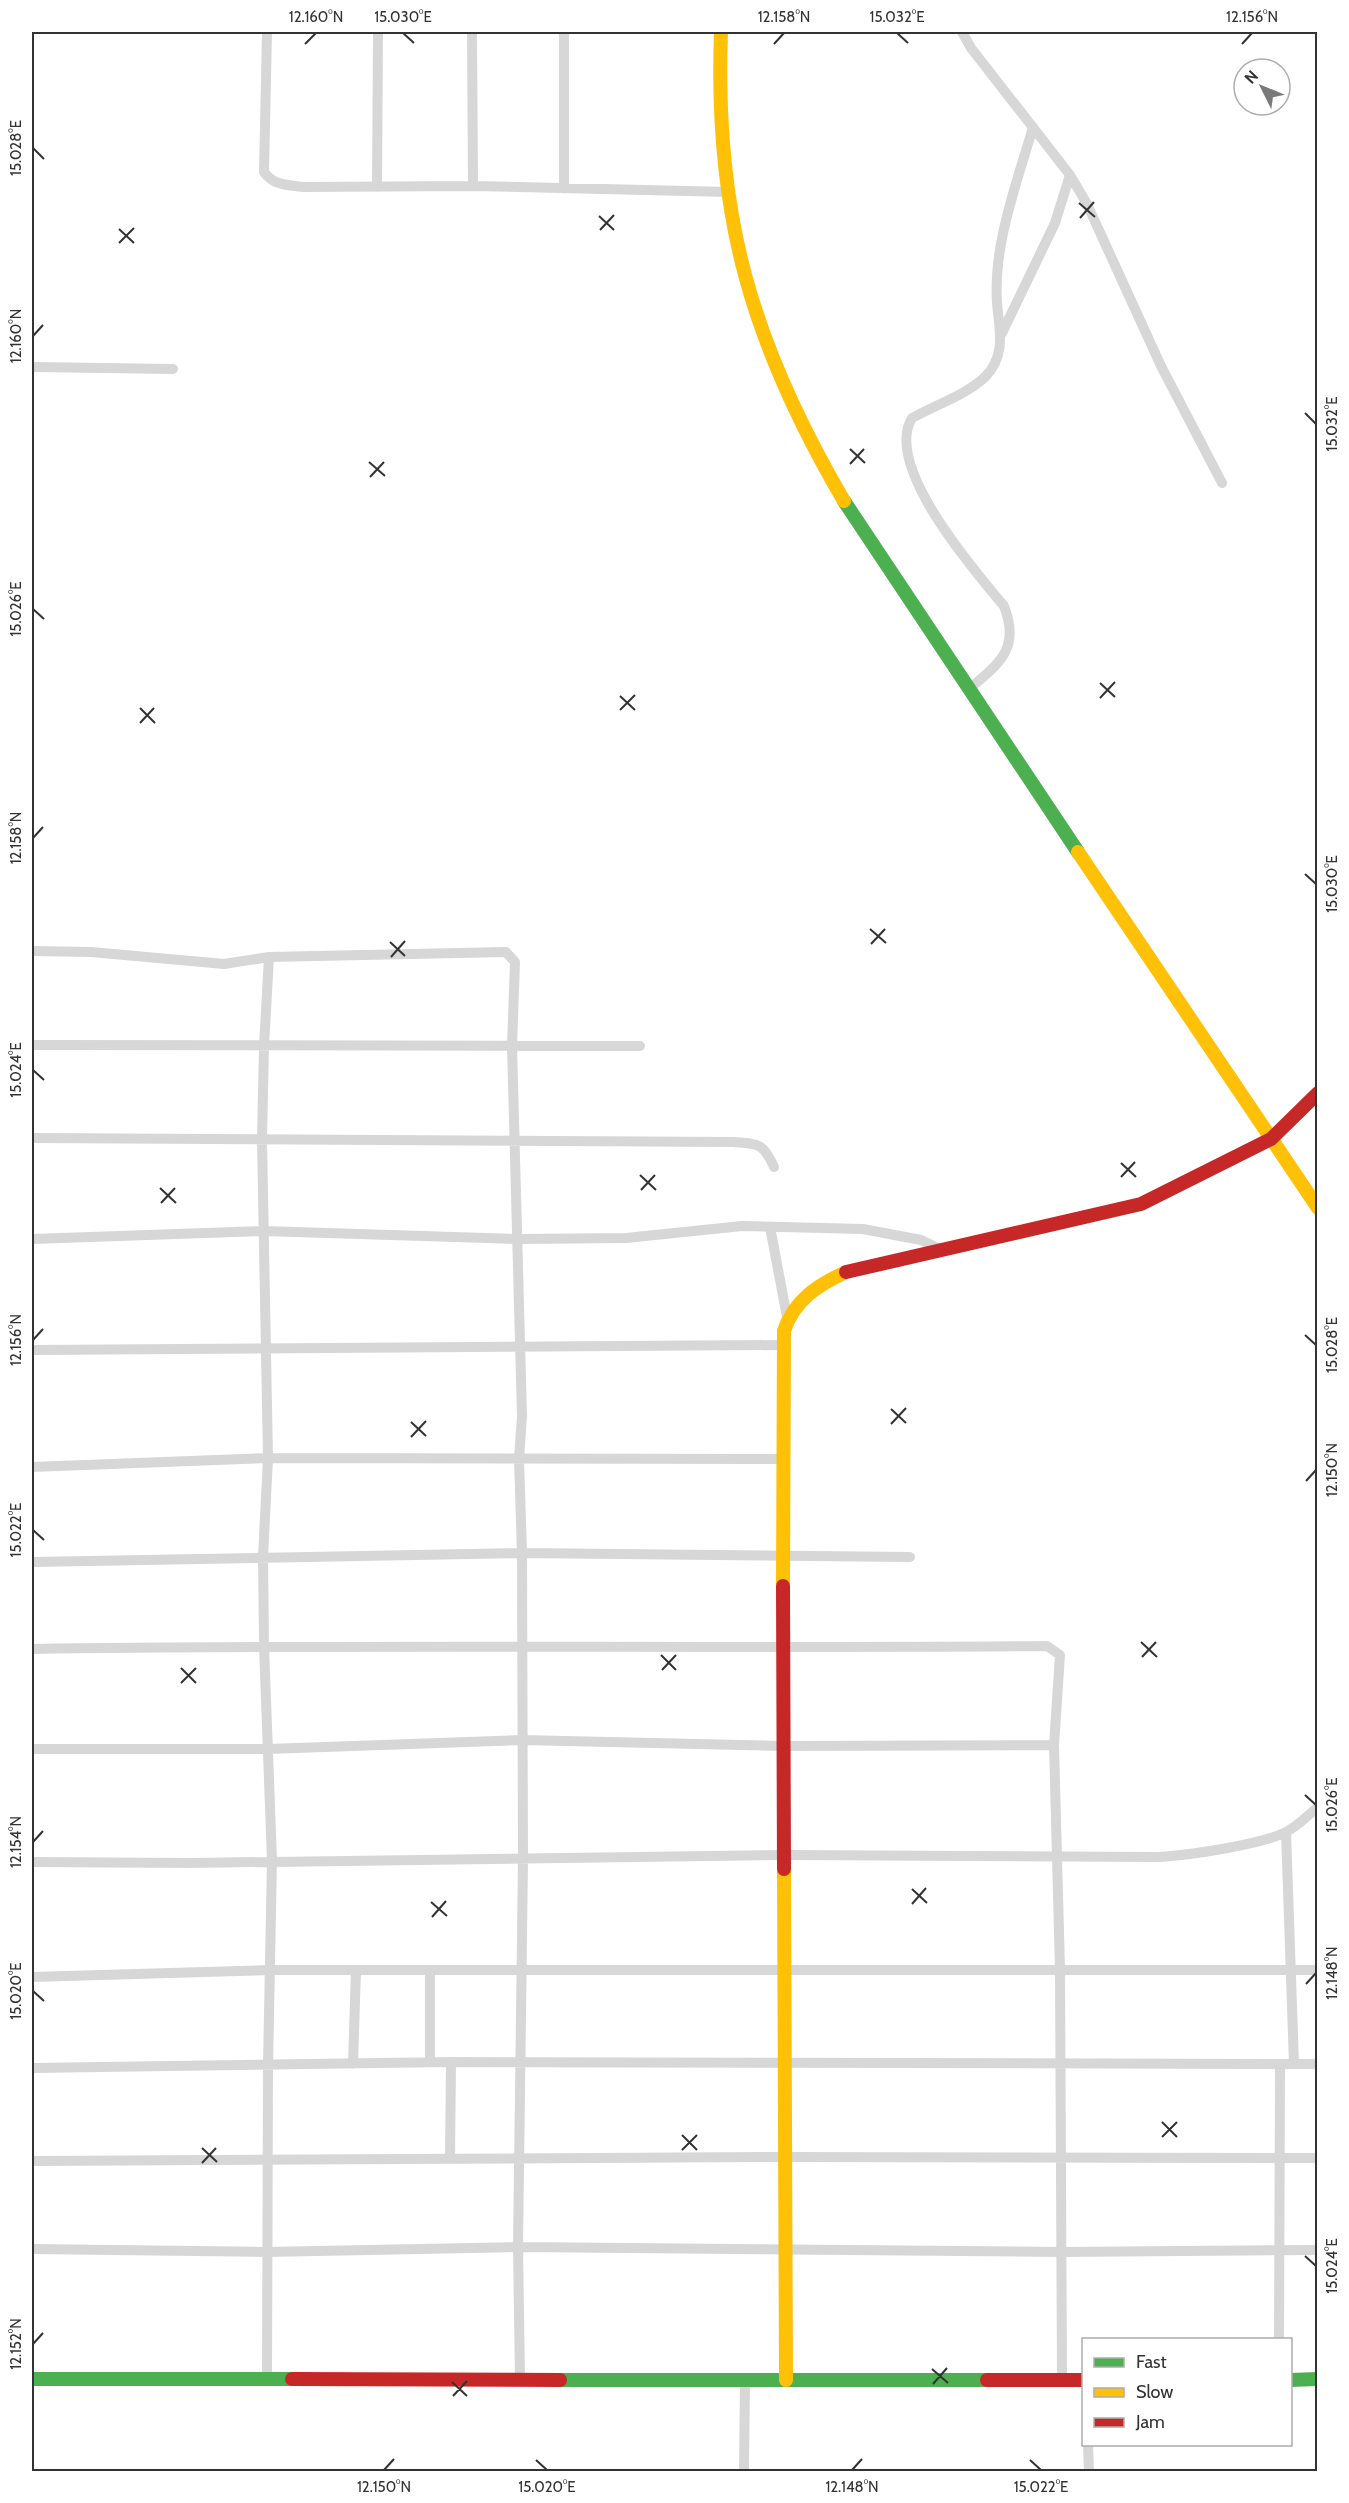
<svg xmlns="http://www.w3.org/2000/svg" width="1349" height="2503" viewBox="0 0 1349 2503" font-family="Cabin,sans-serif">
<rect width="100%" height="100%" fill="#fff"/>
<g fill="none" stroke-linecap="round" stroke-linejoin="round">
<!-- street -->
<path stroke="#d7d7d7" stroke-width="10" d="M267,32L264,172C274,186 288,185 304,187L473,186L729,192
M472,32L473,186
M962,32L971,48L1070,175L1087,204L1161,366L1222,483
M377,187L378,32
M564,189V32
M1002,333L1055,223L1070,175
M32,367L173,369
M968,690C998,664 1021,650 1004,606C974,570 883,466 912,418C935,405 966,395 985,377C1007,355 999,328 997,303C993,244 1017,183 1033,127
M32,951L91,952L224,964L269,957L506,952L515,962L512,1046L522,1416L519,1459L522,1553L523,1859L518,2247L520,2380
M32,1045L640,1046
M32,1138L734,1142C759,1144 763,1143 774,1167
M770,1227L787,1317
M32,1239L263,1231L519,1239L626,1238L742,1226L863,1229L921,1240L942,1250
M32,1350L782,1345
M32,1467L268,1458L783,1459
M32,1562L522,1553L910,1557
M32,1649C370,1644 709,1649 1047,1646L1060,1655L1054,1745L1060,1969L1062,2380
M32,1749H268L521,1740L784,1746L1054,1745
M1286,1832L1294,2064
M32,1862L190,1863L784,1855L1160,1857C1190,1855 1258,1845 1284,1833C1297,1827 1307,1816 1318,1807
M32,1977L272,1970H1318
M430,2062V1971
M353,2064L356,1970
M32,2068L451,2062L1318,2064
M450,2159L451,2062
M32,2161L785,2157L1318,2158
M32,2249L266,2252L518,2247L1061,2252L1318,2250
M1279,2340L1280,2065
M267,2379L268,2066L272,1860L264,1646L263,1557L268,1458L262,1140L264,1046L269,957
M1088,2444L1089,2472
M744,2472L745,2380"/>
<!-- fast -->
<path stroke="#4caf50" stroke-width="14" d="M844,501L1078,852
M32,2379H292
M560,2380H987
M1290,2380L1318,2379"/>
<!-- slow -->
<path stroke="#ffc107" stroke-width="14" d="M721,32C714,215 752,344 844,501
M1078,852L1318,1208
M783,1586L784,1331C794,1300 818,1285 846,1272
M784,1869L786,2380"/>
<!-- jam -->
<path stroke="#c62828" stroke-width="14" d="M846,1272L1141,1204L1271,1139L1318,1093
M783,1586L784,1869
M292,2379L560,2380
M987,2380H1084"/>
</g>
<!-- ticks -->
<path fill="none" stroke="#333" stroke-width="2" d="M403,33L414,43M897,33L908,43M305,44L316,33M774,44L784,33M1242,44L1252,33M33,148L44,159M1079,203L1095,217M599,216L614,230M1080,218L1094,202M119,229L134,243M600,230L614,215M119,243L134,228M33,336L43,325M1305,413L1316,424M850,449L865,463M369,462L385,476M850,464L864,449M370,477L384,462M33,609L44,619M1100,683L1115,697M620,696L635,710M1100,698L1115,682M140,708L155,723M620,710L635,695M140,723L154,708M33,838L43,827M1305,874L1316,884M870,929L886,943M390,942L405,956M871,944L885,929M391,957L405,941M33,1070L44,1080M1121,1163L1136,1177M640,1175L656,1190M1121,1177L1135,1162M160,1188L176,1203M641,1190L655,1175M161,1203L175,1188M1305,1335L1316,1345M33,1340L43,1329M891,1409L906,1423M411,1422L426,1436M891,1424L906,1408M411,1437L426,1421M1306,1481L1316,1470M33,1530L44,1540M1141,1642L1157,1657M661,1655L676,1670M1142,1657L1156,1642M181,1668L196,1683M662,1670L676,1655M181,1683L196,1668M1305,1795L1316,1805M33,1842L43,1831M912,1889L927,1903M431,1902L447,1916M912,1904L926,1888M432,1917L446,1901M1306,1984L1316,1973M33,1991L44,2001M1162,2122L1177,2137M682,2135L697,2150M1162,2137L1177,2122M202,2148L217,2162M682,2150L697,2135M202,2163L216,2148M1305,2256L1316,2266M33,2344L43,2333M932,2369L948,2383M452,2382L467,2396M933,2384L947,2368M453,2396L467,2381M536,2460L547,2470M1030,2460L1041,2470M384,2470L394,2459M852,2470L862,2459"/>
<!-- border -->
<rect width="1349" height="2503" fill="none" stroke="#ffffff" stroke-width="66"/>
<!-- legend -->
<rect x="1082" y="2338" width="210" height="108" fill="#ffffff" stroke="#adadad" stroke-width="1.5"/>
<rect x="1094" y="2358" width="30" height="9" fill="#4caf50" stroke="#adadad" stroke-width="1.5"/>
<text x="1136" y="2368" font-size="18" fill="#333333">Fast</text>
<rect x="1094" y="2388" width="30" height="9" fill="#ffc107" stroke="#adadad" stroke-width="1.5"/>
<text x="1136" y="2398" font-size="18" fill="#333333">Slow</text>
<rect x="1094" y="2418" width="30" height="9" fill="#c62828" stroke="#adadad" stroke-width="1.5"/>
<text x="1136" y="2428" font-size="18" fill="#333333">Jam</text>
<!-- north arrow -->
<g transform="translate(1262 87) rotate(313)"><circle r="28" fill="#ffffff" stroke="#adadad" stroke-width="1.5"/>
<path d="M0-4.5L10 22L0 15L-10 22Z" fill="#7a7a7a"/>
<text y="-9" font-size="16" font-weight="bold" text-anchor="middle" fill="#333333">N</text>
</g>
<rect x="33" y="33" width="1283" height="2437" fill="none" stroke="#333" stroke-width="2"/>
<g font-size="15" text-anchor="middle" fill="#333">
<text x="316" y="22">12.160°N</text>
<text x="403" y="22">15.030°E</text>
<text x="784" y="22">12.158°N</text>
<text x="897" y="22">15.032°E</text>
<text x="1252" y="22">12.156°N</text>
<text transform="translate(16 148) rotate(-90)" y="5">15.028°E</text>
<text transform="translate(16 336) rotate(-90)" y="5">12.160°N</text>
<text transform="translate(1332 424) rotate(-90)" y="5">15.032°E</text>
<text transform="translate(16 609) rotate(-90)" y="5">15.026°E</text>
<text transform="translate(16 838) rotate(-90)" y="5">12.158°N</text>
<text transform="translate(1332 884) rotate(-90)" y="5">15.030°E</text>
<text transform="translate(16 1070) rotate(-90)" y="5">15.024°E</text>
<text transform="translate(16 1340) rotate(-90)" y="5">12.156°N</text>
<text transform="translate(1332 1345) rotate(-90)" y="5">15.028°E</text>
<text transform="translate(1332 1470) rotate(-90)" y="5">12.150°N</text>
<text transform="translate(16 1530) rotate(-90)" y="5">15.022°E</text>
<text transform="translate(1332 1805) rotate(-90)" y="5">15.026°E</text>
<text transform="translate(16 1842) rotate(-90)" y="5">12.154°N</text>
<text transform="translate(1332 1973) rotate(-90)" y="5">12.148°N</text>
<text transform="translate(16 1991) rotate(-90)" y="5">15.020°E</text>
<text transform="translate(1332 2266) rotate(-90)" y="5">15.024°E</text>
<text transform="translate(16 2344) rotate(-90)" y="5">12.152°N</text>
<text x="384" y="2492">12.150°N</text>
<text x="547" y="2492">15.020°E</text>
<text x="852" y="2492">12.148°N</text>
<text x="1041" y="2492">15.022°E</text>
</g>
</svg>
